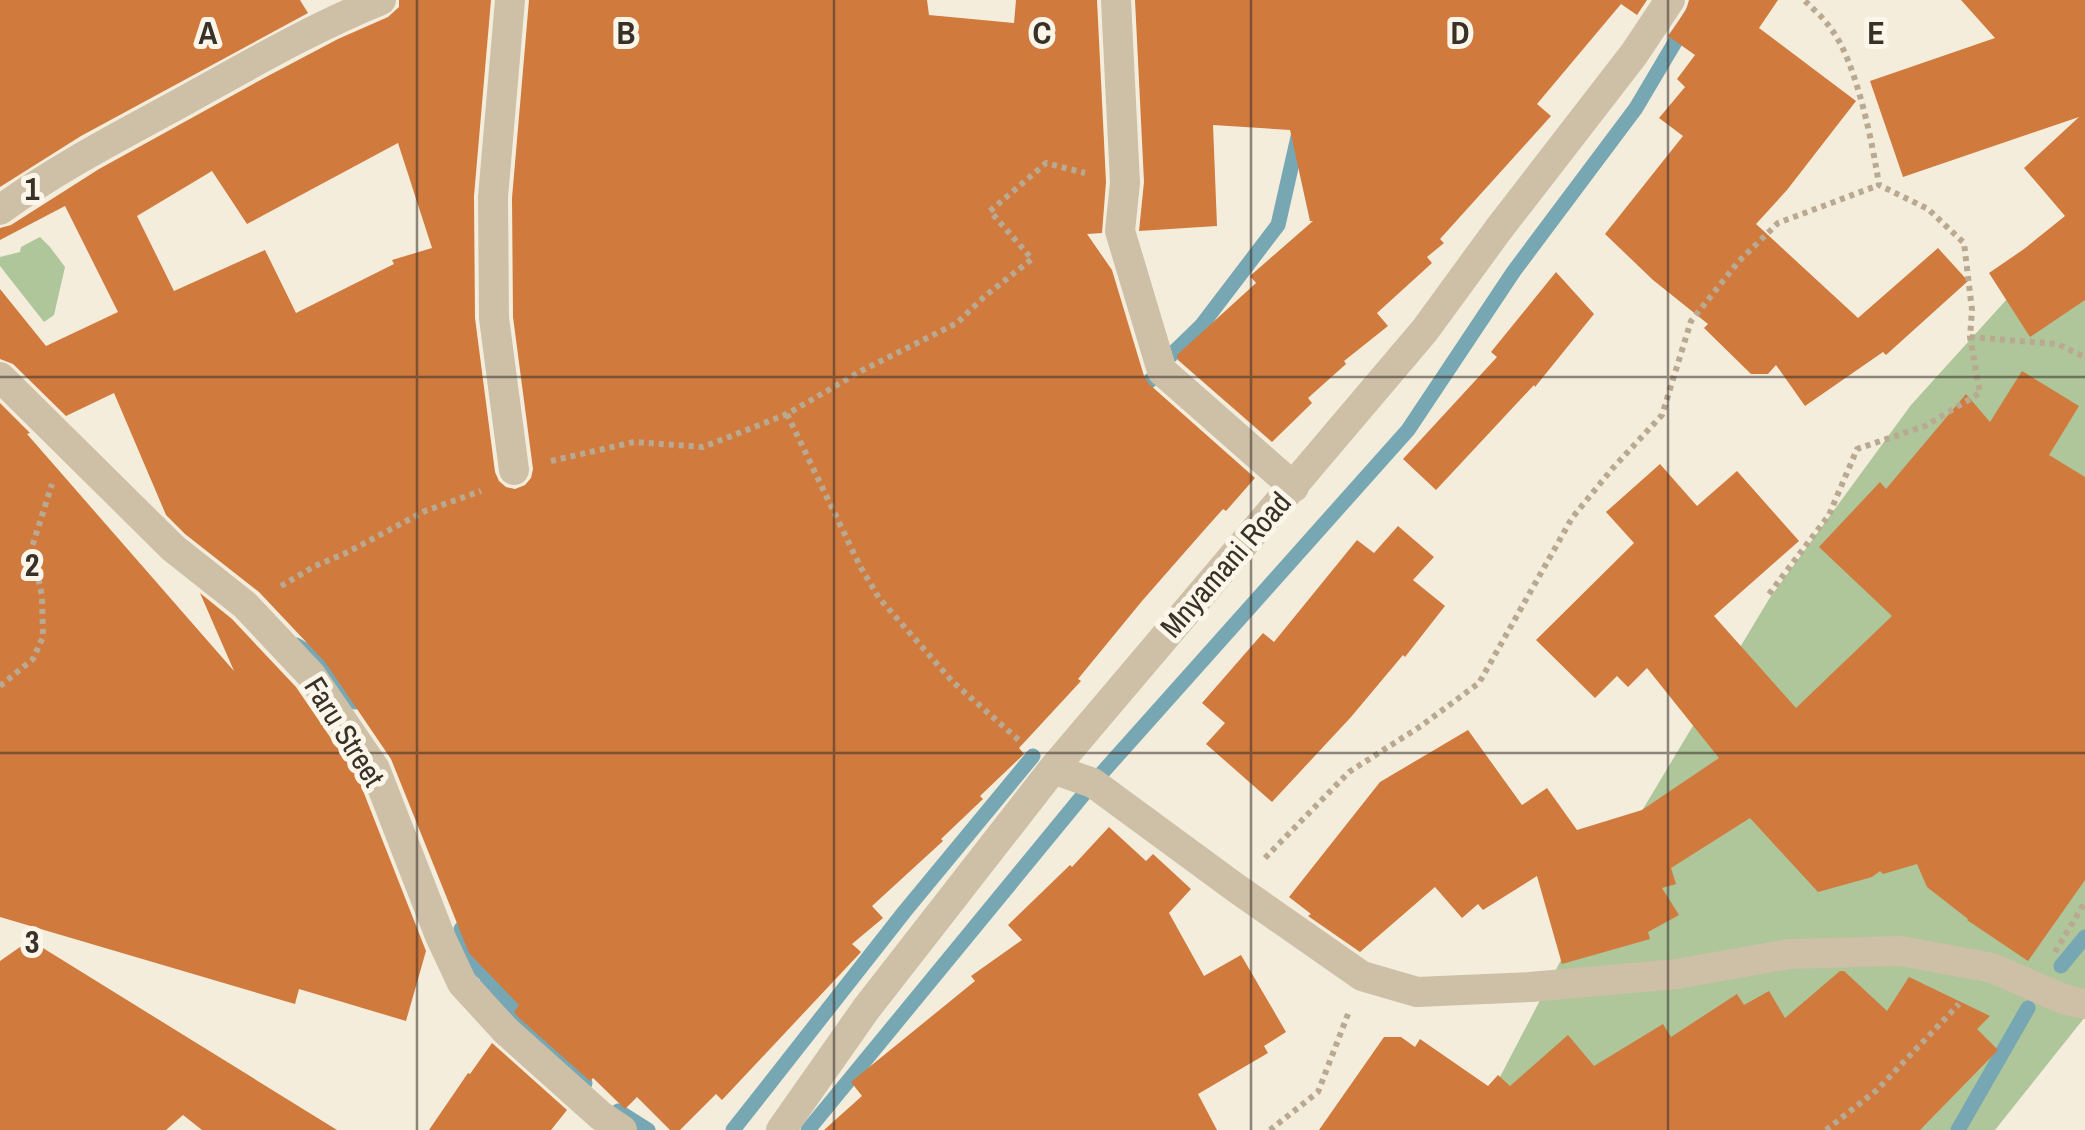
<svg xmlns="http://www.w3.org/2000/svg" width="2085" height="1130" viewBox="0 0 2085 1130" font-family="'Archivo Narrow',sans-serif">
<rect width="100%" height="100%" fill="#f4eddc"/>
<!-- green -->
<path fill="#afc59a" d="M2085,213V1017L1995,1130H1463L1501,1075L1619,849L1769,599L1911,405Z
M40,237L50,247L65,267L54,315L44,322L0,266V257L20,252L21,247Z"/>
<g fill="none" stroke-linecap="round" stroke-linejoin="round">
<!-- stream -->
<path stroke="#78a7b4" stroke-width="15" d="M1132,395L1162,371L1166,360L1201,326L1278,225L1298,137
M296,645L316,657L355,702
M461,929L471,963L486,975L516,1013L585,1083
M2061,966L2085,937
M499,1012L486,975L503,959
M618,1111L648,1130
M733,1130L905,911L1033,756
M808,1130L1093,783L1408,430L1514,271L1636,108L1700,0
M1958,1130L2028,1008"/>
</g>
<!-- building -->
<path fill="#d07a3e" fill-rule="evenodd" d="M0,0H300L308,13L81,136L0,187Z
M399,0H491L474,196L475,318L495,472L499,481L506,487L515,489L525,485L531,478L533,469L513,317L512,198L529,0H927L929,15L1014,23L1016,0H1097L1106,182L1102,233L1087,234L1112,270L1144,376L1149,384L1255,478L1226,511L1223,509L1206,528L1142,601L1078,679L1081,681L1019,748L1024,754L980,796L983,799L941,839L943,841L872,906L883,918L852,944L861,952L722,1100L716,1094L680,1130H670L637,1097L625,1109L593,1078L590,1081L519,1018L514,1012L519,1005L469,953L391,759L325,662L259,592L185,534L166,515L114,393L66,416L13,364L0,359V289L46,346L118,312L65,206L0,240V228L11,225L99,169L266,77L338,39L388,17L399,7ZM398,143L432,248L392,260L394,264L296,313L265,250L174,291L137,216L212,171L247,224Z
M1135,0H1647L1637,15L1621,4L1537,104L1551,116L1440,239L1444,243L1427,257L1432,263L1377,313L1388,326L1344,361L1346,364L1308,398L1312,403L1272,442L1178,360L1177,355L1256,283L1250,276L1313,221H1310L1290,130L1213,125L1217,226L1139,231L1144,182Z
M1689,0H1778L1759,28L1856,101L1787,190L1756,224L1858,318L1938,248L1968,281L1886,355L1883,352L1805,406L1776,365L1768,374H1751L1704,328L1708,324L1653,280L1605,234L1683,136L1659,118L1685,87L1677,79L1695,55L1668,36L1686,10Z
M1961,0H2085V300L2030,337L1989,273L2024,249L2065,216L2024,168L2079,117L1903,177L1870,81L1995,38Z
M1556,272L1594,314L1535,387L1534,385L1436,490L1403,459L1497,357L1491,352Z
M2022,371L2079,406L2049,455L2085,477V880L2028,961L1967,920L1968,919L1927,887L1917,864L1883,874L1880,871L1872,877L1818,892L1750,818L1671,868L1676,884L1662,888L1679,915L1648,932L1650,939L1562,964L1537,876L1483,910L1478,904L1462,918L1435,887L1360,952L1308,916L1311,914L1289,897L1380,782L1468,730L1522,805L1547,788L1577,830L1642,810L1719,758L1647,668L1628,687L1617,676L1595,698L1536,640L1634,543L1606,512L1660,464L1697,506L1737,471L1799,541L1714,616L1796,708L1892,616L1819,547L1880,482L1886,489L1966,394L1990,422Z
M0,403L30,433L27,434L234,671L200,593L232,619L296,687L358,778L426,951L406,1021L299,989L295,1004L0,917Z
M1398,526L1434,557L1413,580L1445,606L1405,657L1403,655L1351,717L1272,802L1206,744L1225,723L1202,703L1263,633L1274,642L1357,540L1374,553Z
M1109,827L1146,861L1153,854L1191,889L1169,913L1204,976L1241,955L1286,1032L1264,1046L1268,1053L1198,1094L1217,1130H824L862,1096L851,1082L975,981L971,976L1022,940L1008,925L1070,865L1072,867Z
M30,940L337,1130H202L183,1115L166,1130H0V961Z
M1840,971H1844L1887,1011L1909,977L1990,1016L1977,1029L1998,1050L1920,1130H1319L1384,1037H1401L1415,1047L1420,1039L1488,1086L1498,1075L1510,1086L1568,1035L1594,1066L1663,1024L1671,1037L1737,994L1744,1005L1769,991L1785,1018Z
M492,1043L567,1110L551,1130H429L468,1073L470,1074Z"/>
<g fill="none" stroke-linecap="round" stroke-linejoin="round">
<!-- path -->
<path stroke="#baa991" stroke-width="6" stroke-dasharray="5 5" stroke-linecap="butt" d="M1970,337L2057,344L2085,357
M787,414L860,566L879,598L953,682L1021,742
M551,461L634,442L703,447L762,424L787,414L863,370L957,323L985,296L1032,259L990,211L1046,163L1085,173
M281,586L315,566L346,553L425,511L481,491
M1769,594L1829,515L1857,449L1925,426L1980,393L1970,337L1972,310L1964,243L1928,209L1879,185C1873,145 1856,60 1831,29C1824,18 1813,9 1804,0
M0,686L33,659L43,637L42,596L32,547L52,484
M1265,858L1349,772L1421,726L1479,683L1572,518L1612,469L1662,415L1691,321L1739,261L1778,223L1879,185
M2055,952L2085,902
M1270,1130L1318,1092L1348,1014
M1826,1130L1877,1090L1959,1004"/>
<!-- minor -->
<path stroke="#cebfa7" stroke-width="30" d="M510,0L493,197L494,318L514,470
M1116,0L1125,183L1120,231L1162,371L1294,487
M0,210C57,168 122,135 184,101C249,65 312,28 381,0
M0,377L173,548L245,605L311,675L375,769L440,936L462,983L506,1031L601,1116L622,1130
M1053,769L1093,783L1236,888L1362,976L1417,992L1530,987L1677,974L1789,954L1901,951L1992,968L2066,1000L2085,1004
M781,1130L866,1009L1053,769L1425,330L1498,230L1634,54L1670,0"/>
</g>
<!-- grid -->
<path fill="none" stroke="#393028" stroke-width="2.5" stroke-opacity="0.55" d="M417,0V1130M834,0V1130M1251,0V1130M1668,0V1130M0,377H2085M0,753H2085"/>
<g text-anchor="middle" stroke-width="10" stroke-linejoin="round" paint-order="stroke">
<!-- street labels -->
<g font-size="30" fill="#393028" stroke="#fbf6e9">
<text transform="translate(1226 565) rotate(-49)" y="10">Mnyamani Road</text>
<text transform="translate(344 732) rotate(58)" y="10">Faru Street</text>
</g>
</g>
<g font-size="32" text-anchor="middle" font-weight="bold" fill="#393028" stroke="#fbf6e9" stroke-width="10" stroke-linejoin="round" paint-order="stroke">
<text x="208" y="44">A</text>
<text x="626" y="44">B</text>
<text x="1042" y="44">C</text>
<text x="1460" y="44">D</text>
<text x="1876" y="44">E</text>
<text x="32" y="200">1</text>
<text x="32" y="576">2</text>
<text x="32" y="953">3</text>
</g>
</svg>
